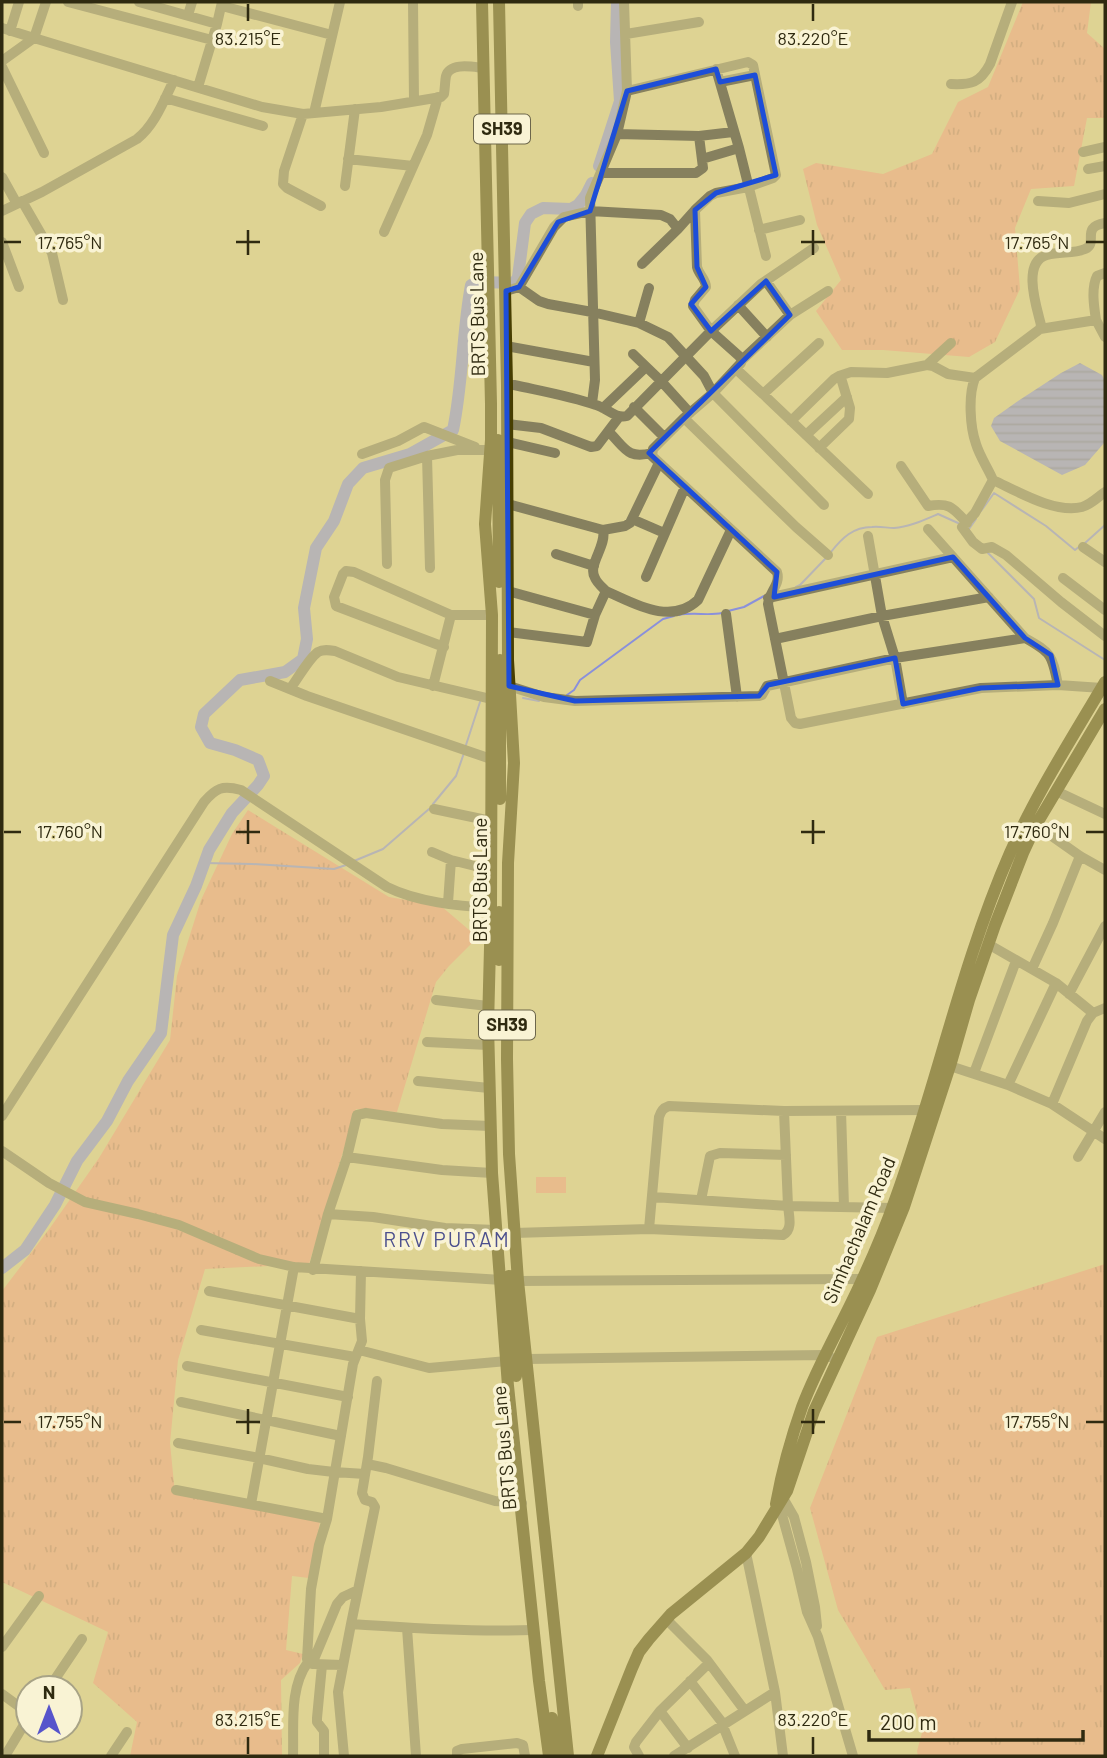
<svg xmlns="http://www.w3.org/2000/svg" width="1107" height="1758" viewBox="0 0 1107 1758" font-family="Barlow,sans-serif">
<defs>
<pattern id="grass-tufts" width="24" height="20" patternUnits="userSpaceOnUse" patternTransform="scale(1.75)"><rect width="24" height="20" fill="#f49f83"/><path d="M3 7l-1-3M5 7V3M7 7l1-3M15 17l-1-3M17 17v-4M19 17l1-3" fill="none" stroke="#c6826a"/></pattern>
<pattern id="water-rules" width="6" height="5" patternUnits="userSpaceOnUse" patternTransform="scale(1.75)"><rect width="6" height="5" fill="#8a90db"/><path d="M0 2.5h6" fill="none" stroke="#7176b0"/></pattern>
</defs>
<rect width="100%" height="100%" fill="#ded393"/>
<!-- grass -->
<path fill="url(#grass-tufts)" d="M1023,2H1091L1087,33L1105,49V118H1087L1074,186L1031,189L1015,228L1020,289L995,342L969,357L883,350H842L816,311L841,280L817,225L803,169L816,163L883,174L932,154L958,102L988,87Z
M248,810L389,897L441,906L475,935L476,939L449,966L436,982L397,1112L356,1109L309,1264L205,1269L178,1360L170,1443L175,1494L320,1522L309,1578L292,1576L286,1650L303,1654L300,1663L281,1680L282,1756H130L137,1722L93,1683L108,1632L2,1582V1291L50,1228L99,1158L170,1040L177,976L201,900L232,834Z
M1105,1264V1756H918L917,1751L922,1733L910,1688L885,1690L838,1610L810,1508L877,1337Z"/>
<!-- pitch -->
<path fill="#f49f83" d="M536,1177H566V1193H536Z"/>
<!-- water -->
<path fill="url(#water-rules)" d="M1080,363L1102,375L1105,381V442L1085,465L1062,475L1000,441L991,426L994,418L1018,401L1061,373Z"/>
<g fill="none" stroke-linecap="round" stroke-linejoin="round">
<!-- stream -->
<path stroke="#8a90db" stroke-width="2" d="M981,511L994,493L1046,526L1075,550L1080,546
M969,529L976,519
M1085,543L1105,525
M831,552C842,538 853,527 872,527C879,526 887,528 894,528C909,527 924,520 938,514L958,523
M988,553L1034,599L1039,618L1105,660
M796,587L800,585L825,559
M728,611L744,607L764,596
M679,615C694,612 708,616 722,613
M567,695L574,690L580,680L663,619L674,616
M523,698L539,701
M465,748L480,702
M433,804L456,776L464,753
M354,861L383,849L429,809
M204,863L252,864L334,869L346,865"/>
<!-- river -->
<path stroke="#8a90db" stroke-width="12" d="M599,166L620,101L616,42L617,2
M2,1268L25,1250L55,1205L77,1161L107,1121L128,1081L161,1033L173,935L196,886L209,850L232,813L258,785L264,776L258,760L235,750L210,743L201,727L204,714L240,680L285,672L303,659L307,639L304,608L316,548L334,521L348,484L363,468L410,454L453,430C463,383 462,333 471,285L477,282L515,283L518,277L525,223L531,214L543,208L571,209L578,205L586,195L592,183"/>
<!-- minor -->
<path stroke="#86805e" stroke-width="10" d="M46,2L34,38L262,107L303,114L381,107L441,97L444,94C445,88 445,81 446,76C450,62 473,67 484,68
M68,2L212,40
M139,2L217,24
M413,2L414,101
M222,6L332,35
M578,6V2
M188,15L192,2
M2,28L34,38L2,61
M10,31L19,2
M626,34L699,22
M2,67L44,153
M716,69L739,148L766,256
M720,82L755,75
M951,84C971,85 980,83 990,64L1012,2
M198,87L217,24L222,2
M165,98L263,126
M314,113L340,2
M303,114L284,171L283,184L287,188L321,206
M699,136L733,132
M1083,152L1105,147
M348,159L413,166
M702,159L739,148
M1088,169L1105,166
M601,173H696L703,168L699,136L617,134
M2,177L17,204
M345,186L355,109
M22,201L52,253L63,300
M1038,201L1069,203L1105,194
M695,210L697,267C699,275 706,279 706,287L695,300L693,306L711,331L761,284L814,248
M2,211L42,192L137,139C155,125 164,100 174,80
M759,230L800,220
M384,232L427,135L438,97
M2,242L19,287
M642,264L678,229
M766,281L790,315
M519,287L539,301L548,304L592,312L639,323L668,337L704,376L713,393L824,505
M506,291L519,287L554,227L564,217L590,211L661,215L670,219L678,229L695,210L710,196L716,193L748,187L773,178L776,175L753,65L748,62L627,91
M738,305L767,337
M1096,320C1094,307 1091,288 1097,276L1105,273
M639,323L649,288
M1040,329L1041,325C1037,308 1021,262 1047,255C1059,251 1074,254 1085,249C1099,243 1080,227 1105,223
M1105,337L1096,320L1040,329L975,378C968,395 970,427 976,444C980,457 988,468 993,480C1017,491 1055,514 1082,507C1090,505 1098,497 1105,492
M819,343L763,394L868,494
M506,346L594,362
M633,354L661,381L690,413
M742,360L790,315L828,291
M927,365L951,343
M736,369L763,394
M839,376L851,372L887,373L927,365L933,366L948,374L975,378
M507,385H514C541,391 570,396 596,405C607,408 615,419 627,416L711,331L739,356L742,360L741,363L713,393L684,418L653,449L652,456L777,572C781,584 769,592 768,604L791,718L795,723L800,724L981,688L1058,685L1102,688L1105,690
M592,403L595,380L590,198L617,134L627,91L624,2
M634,407L664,437
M603,408L646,367
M684,418L796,527L828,555
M791,421L834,379L839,376L841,378L850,408L849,419L819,448
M507,424L541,428L591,447L597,446L619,417
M609,432C626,449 627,459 652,453
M806,435L847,397
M508,442L555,453
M362,454L398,441L424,427L475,447
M427,456L430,568
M901,466L928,506C950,502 953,508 967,523
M993,480L975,513L962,527L973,542L982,549L992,547L1006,555L1061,602L1105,636
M508,504L603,530C607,546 587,565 595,578C597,583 602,587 606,591L595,615L587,642L508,632
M632,519L662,532
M928,529L1025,638C1052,653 1052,655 1058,685
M603,530L625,526L630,523L659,463
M868,536L882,616L895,658L903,704
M1083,547L1105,562
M556,554L594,566
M387,564L385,480L389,468L427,456L457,450H490
M646,577L685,487
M1063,578L1105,610
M508,591L595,615
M606,591C634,603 670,626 698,600L731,530
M768,598L953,557
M726,614L737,697
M775,639L882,616L989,597
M444,647L336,606L334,597L343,574L346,571L354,572L451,615H492
M270,681L307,696L491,759
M433,686L451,615
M509,686L544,697L575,701L759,696L762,695L767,686L895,658L1025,638
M290,689C297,680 309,658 318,652C323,649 329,650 335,651L398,677L491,699
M1056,791L1105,814
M434,809L491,821
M1036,825L1080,856L1105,870
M432,852L451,860L491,870
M448,903L451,860
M988,944L1056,983L1008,1085
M1032,969L1053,923L1080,856
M1056,983L1093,1013
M1069,994L1105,926
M436,1000L488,1006
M427,1042L488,1045
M950,1066L1008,1085L1052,1104L1105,1139
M974,1073L1016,961
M418,1081L489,1088
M1052,1104L1087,1021L1093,1013L1105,1008
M784,1111L925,1110
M841,1111L844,1207
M2,1116L204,802C216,788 222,785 241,790L387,887C417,902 458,906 491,908
M2,1151L49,1183L85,1202L138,1214L179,1225L259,1259L294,1267L518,1281L862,1279
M347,1157L442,1170L492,1173
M1078,1157L1105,1112
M701,1200L710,1156L720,1153L786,1155
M328,1214L373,1217L445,1228L496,1230
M649,1229L659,1117C661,1111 663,1108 669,1106L784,1111L788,1206L653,1197
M514,1233L649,1229L783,1235C793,1230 789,1216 788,1206L892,1208
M313,1270L328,1214L347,1157L357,1115L366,1113L442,1124L490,1126
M209,1291L360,1319
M201,1330L355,1357
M359,1350L429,1368L507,1361
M527,1359L825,1355L830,1357
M187,1366L348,1397
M181,1402L341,1436
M178,1443L259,1458L308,1469L334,1472L365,1474
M367,1464L386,1468L495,1501L522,1503
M176,1490L327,1519
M783,1498L794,1517L806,1562L815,1607L817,1626
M251,1504L294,1267
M779,1504L797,1569L807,1612L818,1637L853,1756
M746,1553L775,1692L783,1756
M666,1619L707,1660L745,1711
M351,1624L375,1507L372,1502L365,1500L362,1493L368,1457L377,1381
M407,1628L416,1756
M2,1647L39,1596
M312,1664L337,1604L343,1597L358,1590
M322,1665L317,1718V1722L324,1731V1756
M342,1665L314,1664L308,1662L307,1659L311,1589L319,1545L327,1519L353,1364L362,1341L360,1319L361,1271
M690,1681L721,1721L735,1756
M49,1688L82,1639
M2,1694L28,1713
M660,1711L688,1748
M5,1756L28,1718
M111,1756L127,1732
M293,1756C294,1725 289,1688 308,1662
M344,1756L338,1692L351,1624C411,1628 472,1632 533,1630
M457,1756V1751L462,1749L517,1743L523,1745L525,1756
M639,1756L634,1747L636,1742L660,1711L709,1663
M674,1756L775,1692"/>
<!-- major -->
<path stroke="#473e01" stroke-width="12" d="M482,2L491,404V440L485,524L492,615L491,908L488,1026L492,1173L508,1386L539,1681L549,1756
M499,2L507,385L508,660L514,763L508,863L507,1059L509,1154L518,1281L568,1756
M498,440L499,582
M500,799V660
M499,960V912
M509,1276L516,1376
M776,1504C782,1471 791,1438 802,1407C819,1362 844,1321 863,1278C875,1252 886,1226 895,1200C937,1085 961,965 1010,853C1036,794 1072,738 1105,682
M552,1718L559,1756
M597,1756L632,1668L639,1652L649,1639L671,1614L746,1553L759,1537L787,1491L814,1411L870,1290L904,1207L950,1066L969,1000L995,925L1023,853L1036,825L1105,709"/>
</g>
<!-- marked area -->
<path d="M0 0H1107V1758H0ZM716,69L720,82L755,75L776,175L716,193L695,210L697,267L706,287L691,304L711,331L766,281L790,315L649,453L777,572L774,597L953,557L1025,638L1051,655L1058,685L981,688L903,704L895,658L768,685L759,696L575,701L509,686L506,291L519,287L558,222L590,211L627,91Z" fill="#ded393" fill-opacity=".55" fill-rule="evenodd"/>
<path fill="none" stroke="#1d4ed8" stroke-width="5" stroke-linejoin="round" d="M716,69L720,82L755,75L776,175L716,193L695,210L697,267L706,287L691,304L711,331L766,281L790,315L649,453L777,572L774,597L953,557L1025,638L1051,655L1058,685L981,688L903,704L895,658L768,685L759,696L575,701L509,686L506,291L519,287L558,222L590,211L627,91Z"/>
<!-- ticks -->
<path fill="none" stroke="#2f2a10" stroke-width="2.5" d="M248,4V21M813,4V21M248,230V255M813,230V255M4,242H21M236,242H260M801,242H825M1086,242H1104M248,820V844M813,820V844M4,832H21M236,832H260M801,832H825M1086,832H1104M248,1409V1434M813,1409V1434M4,1422H21M236,1422H260M801,1422H825M1086,1422H1104M248,1737V1754M813,1737V1754"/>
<g text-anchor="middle" stroke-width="7" stroke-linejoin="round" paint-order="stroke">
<!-- shield labels -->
<g fill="#f9f3d4" stroke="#6c664b" stroke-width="2">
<rect x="474" y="114.5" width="56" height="29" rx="5"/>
<rect x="479" y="1010.5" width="56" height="29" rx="5"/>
</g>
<g font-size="18" font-weight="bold" fill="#2f2a10">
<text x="502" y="135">SH39</text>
<text x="507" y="1031">SH39</text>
</g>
<!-- street labels -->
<g font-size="19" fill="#2f2a10" stroke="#f9f3d4">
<text transform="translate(477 314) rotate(-91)" y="7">BRTS Bus Lane</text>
<text transform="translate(480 880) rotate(-90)" y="7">BRTS Bus Lane</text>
<text transform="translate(859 1230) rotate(-67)" y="7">Simhachalam Road</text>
<text transform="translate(504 1448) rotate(-95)" y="7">BRTS Bus Lane</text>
</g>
<!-- neighbourhood labels -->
<g font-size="21" letter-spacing="2" fill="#4c508e" stroke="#f9f3d4">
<text x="447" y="1247">RRV PURAM</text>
</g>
</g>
<g font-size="18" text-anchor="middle" fill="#2f2a10" stroke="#f9f3d4" stroke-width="7" stroke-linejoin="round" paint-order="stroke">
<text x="248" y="45">83.215°E</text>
<text x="813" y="45">83.220°E</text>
<text x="70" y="249">17.765°N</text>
<text x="1037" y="249">17.765°N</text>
<text x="70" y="838">17.760°N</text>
<text x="1037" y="838">17.760°N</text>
<text x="70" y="1428">17.755°N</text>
<text x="1037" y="1428">17.755°N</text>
<text x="248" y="1726">83.215°E</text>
<text x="813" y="1726">83.220°E</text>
</g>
<!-- border -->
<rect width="1107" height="1758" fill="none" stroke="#2f2a10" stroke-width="7"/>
<!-- north arrow -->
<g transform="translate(49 1709)"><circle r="33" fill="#f9f3d4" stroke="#a8a386" stroke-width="2"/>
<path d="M0-5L12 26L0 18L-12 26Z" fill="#5754cb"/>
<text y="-10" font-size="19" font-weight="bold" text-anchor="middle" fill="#2f2a10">N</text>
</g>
<!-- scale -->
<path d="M869 1730v10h214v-10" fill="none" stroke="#2f2a10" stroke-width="3.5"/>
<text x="880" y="1730" font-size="21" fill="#2f2a10" stroke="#f9f3d4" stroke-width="5" paint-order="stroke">200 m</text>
</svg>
